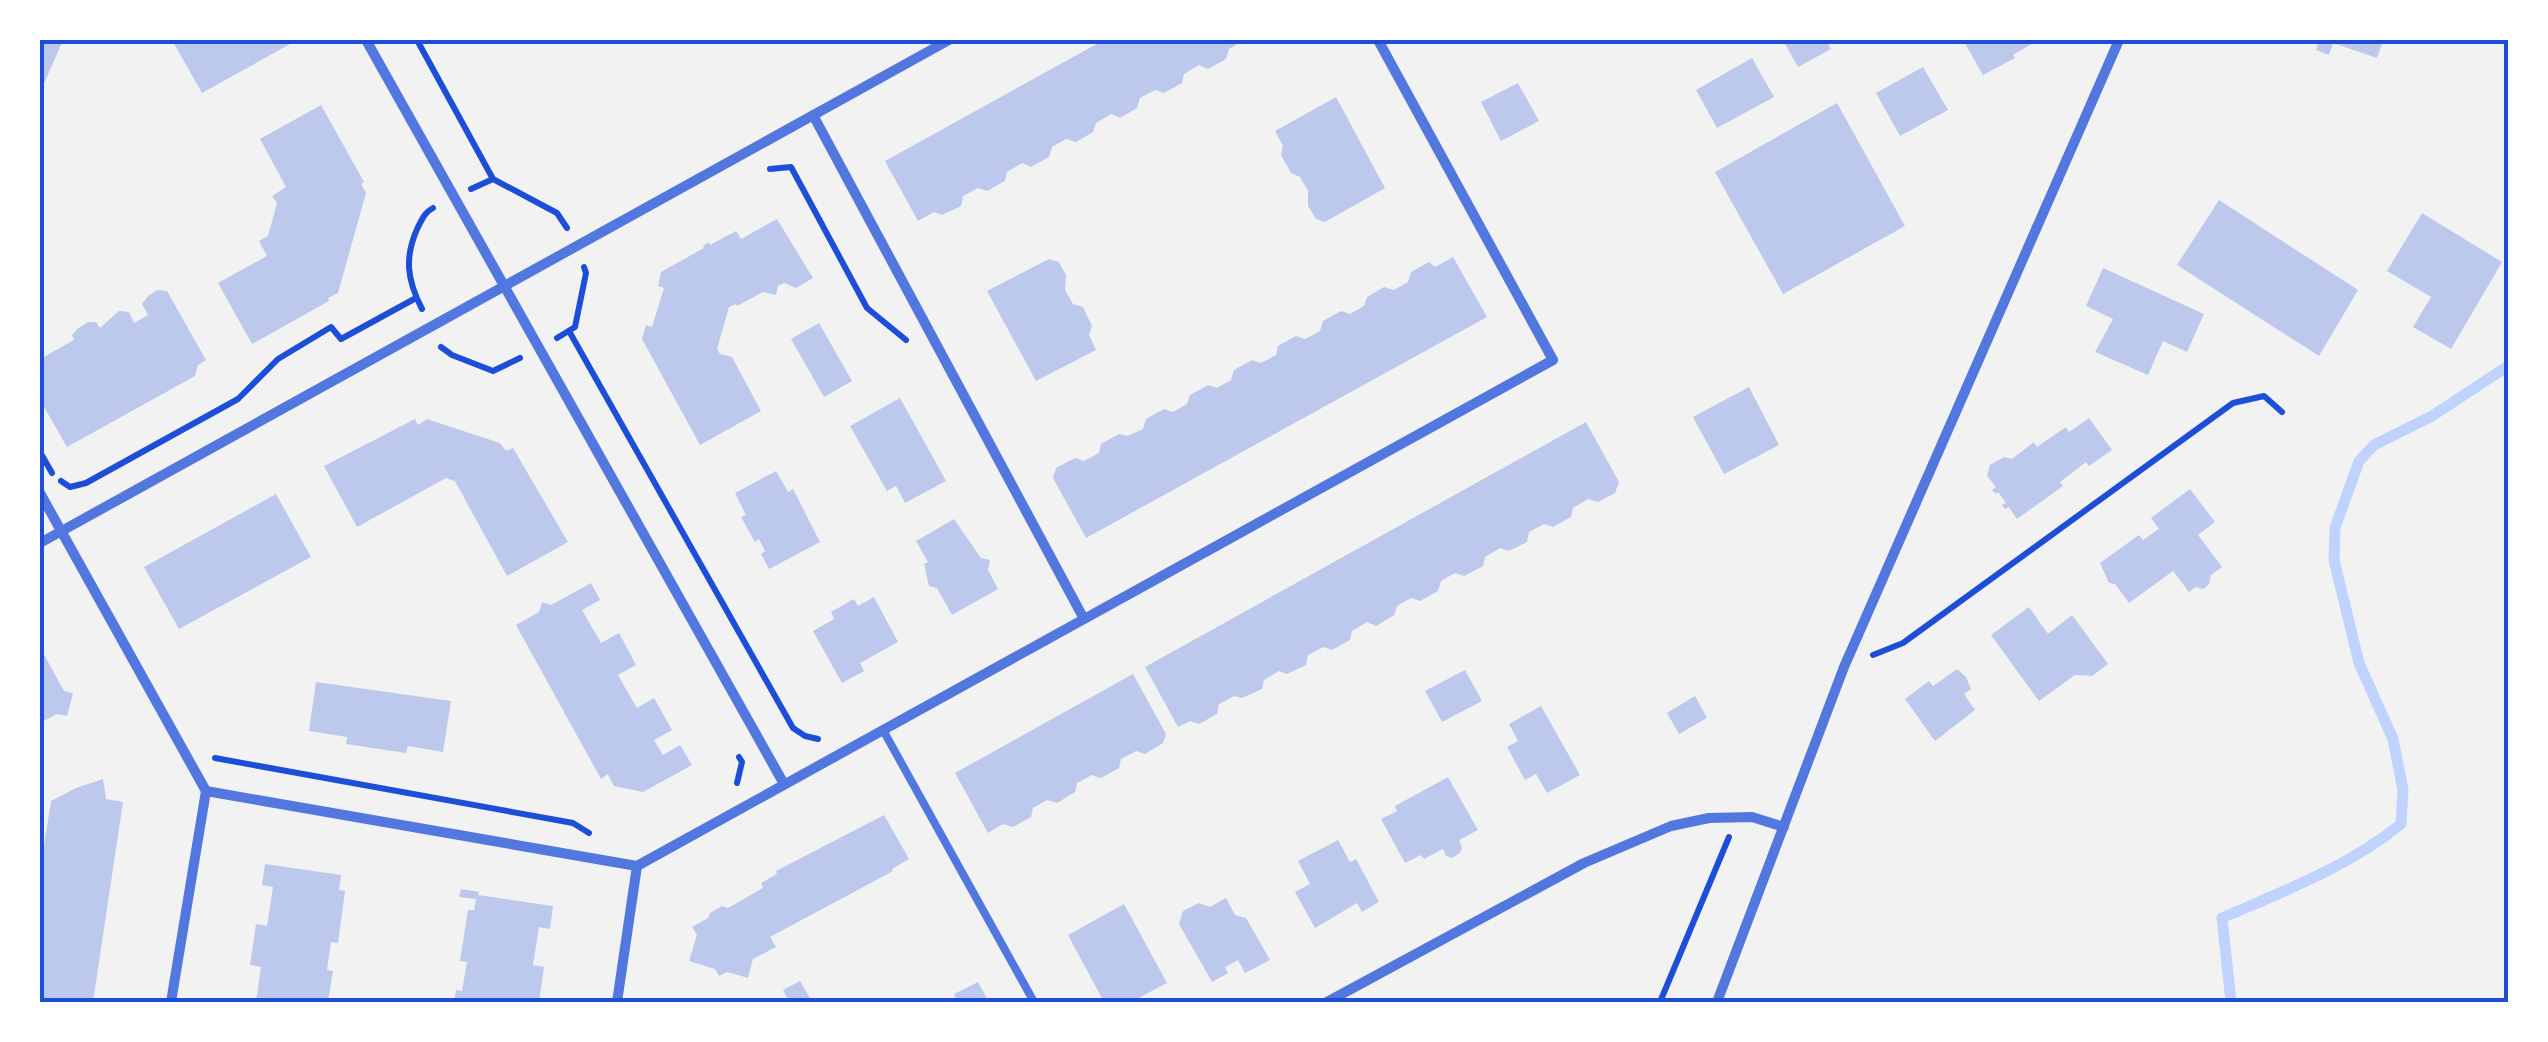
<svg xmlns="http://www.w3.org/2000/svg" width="2548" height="1042" viewBox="0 0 2548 1042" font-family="'Exo 2',sans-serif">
<rect width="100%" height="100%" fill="#f2f2f2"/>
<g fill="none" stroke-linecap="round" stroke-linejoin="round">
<!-- stream -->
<path stroke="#bfd3fe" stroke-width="11" d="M2231,1002L2222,918C2284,891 2348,867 2401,824L2403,790L2393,739L2359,663L2334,560L2335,528L2359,461L2374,445L2432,416L2508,366"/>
</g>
<!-- building -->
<path fill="#bdc9ec" d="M40,40H63L40,93Z
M172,40H290L292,43L202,93Z
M1104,40H1260L1253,44L1243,41L1229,49L1226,59L1208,69L1199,65L1184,74L1182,83L1164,93L1155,90L1140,98L1137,108L1120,118L1111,114L1096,123L1093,132L1076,142L1066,139L1052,147L1049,157L1031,167L1022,163L1007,172L1005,181L987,191L978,188L963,196L961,206L942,215L934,212L918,221L885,161Z
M1783,40H1826L1831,49L1798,67Z
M1963,40H2038L2013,55L2015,58L1983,75Z
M2319,40H2383L2377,58L2333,43L2329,55L2316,50Z
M1752,58L1774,97L1717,128L1696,90Z
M1923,67L1948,110L1900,136L1876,93Z
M1518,83L1539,121L1501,141L1481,102Z
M1336,97L1385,188L1325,222L1316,219L1308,206V191L1300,177L1291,173L1281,155L1283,146L1275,131Z
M1837,103L1905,226L1783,294L1715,172Z
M321,105L364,182L361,184L366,193L338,293L328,298L329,301L252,344L218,283L267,256L259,241L268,236L277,203L272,196L286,187L260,139Z
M2219,200L2358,290L2319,356L2177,265Z
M2422,213L2502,262L2451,349L2413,327L2431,297L2387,271Z
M777,219L813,278L796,288L784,283L778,286L776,295L763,292L737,306L736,304L729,307L717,349L720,354L732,357L761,411L700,445L642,339L646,325L652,327L664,288L658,286L661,272L704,248L703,246L709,242L710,245L736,231L741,239Z
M1453,257L1487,317L1086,538L1053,478L1056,468L1075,458L1084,461L1099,453L1101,444L1119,434L1128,436L1143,429L1146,419L1164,409L1173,412L1187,404L1190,395L1208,385L1217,388L1231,380L1234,370L1252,360L1261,363L1276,355L1278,346L1296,336L1305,339L1320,331L1323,321L1341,311L1350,314L1364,306L1367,297L1384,287L1394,290L1408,282L1411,272L1429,262L1435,267Z
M1049,259L1059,262L1066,275L1065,290L1073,304L1083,307L1092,326L1089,335L1096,350L1036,381L987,291Z
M2103,268L2204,314L2187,352L2163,341L2148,375L2095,352L2113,319L2086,306Z
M157,290L167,291L206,360L198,365L195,376L67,447L40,400V359L74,340L72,335L77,329L88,322H96L100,328L119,311L129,312L134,323L148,315L142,304L148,296Z
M819,323L852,381L824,397L791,339Z
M1749,387L1779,445L1724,474L1693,417Z
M900,398L946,481L905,503L896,486L887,491L850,426Z
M2089,418L2112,450L2089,466L2086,462L2060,482L2063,486L2017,519L2009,507L2005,509L2002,505L2006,503L1998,492L1996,494L1992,490L1996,487L1987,476L1990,465L2004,457L2012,459L2034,442L2037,447L2066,427L2069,432Z
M415,419L418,425L427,419L500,443L506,451L513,448L568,542L507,576L455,481L446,478L357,527L324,466Z
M1586,422L1619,482L1615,493L1598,502L1588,499L1573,508L1571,517L1553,527L1544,524L1529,532L1527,542L1509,551L1500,548L1485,557L1483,566L1464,576L1455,573L1441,581L1438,591L1420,601L1411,598L1397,606L1394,615L1376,626L1367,622L1352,631L1350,640L1332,650L1323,647L1308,655L1306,665L1287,674L1279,671L1264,680L1262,689L1242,698L1234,696L1219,704L1217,714L1199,724L1190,721L1178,727L1145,667Z
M776,471L788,492L793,489L820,542L769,569L761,554L765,551L759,539L755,542L741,517L746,515L735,493Z
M2190,489L2215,522L2198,535L2222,567L2211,575L2209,584L2203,589L2195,587L2189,592L2173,571L2129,603L2115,584L2109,583L2100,563L2139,535L2143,540L2159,529L2151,518Z
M276,494L311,557L179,629L144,567Z
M954,519L981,558L990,560L988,570L998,589L952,615L937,588L929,586L924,564L928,562L916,541Z
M591,583L600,600L582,610L601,643L619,633L636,665L618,675L627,691L637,708L654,698L672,730L654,740L663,755L680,745L692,765L643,792L614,786L608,774L601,779L516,625L539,612L542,602L551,605Z
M874,597L898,642L860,663L864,671L842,683L813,631L834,619L831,612L854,599L858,606Z
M2029,607L2048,634L2072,615L2108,664L2092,676L2075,675L2039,701L1991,635Z
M40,647L64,691L73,693L67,716L57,714L40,723Z
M1957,669L1966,677L1971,689L1964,694L1975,710L1935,741L1905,699L1929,681L1933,686Z
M1465,670L1482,701L1442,722L1425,691Z
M1133,674L1166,734L1163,743L1145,754L1136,751L1121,759L1119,768L1101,778L1092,775L1077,783L1075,792L1057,803L1047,800L1033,808L1031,817L1013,827L1003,824L988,833L955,773Z
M316,682L451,701L443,752L408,746L406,753L346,744L347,737L309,731Z
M1695,696L1707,718L1679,734L1667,713Z
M1541,706L1580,775L1547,793L1536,774L1525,780L1507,747L1518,741L1509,724Z
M1448,777L1478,830L1459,840L1462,848L1460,853L1452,858L1446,856L1443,849L1424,859L1421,855L1405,863L1381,819L1397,811L1395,806Z
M103,779L106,799L123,802L93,1002H40V872L51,801L76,788Z
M884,815L909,859L892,869L893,871L770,937L776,947L753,959L748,978L727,972L719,976L715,969L689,961L697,935L692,927L708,918L710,913L722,906L728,908L763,888L761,883L777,874L776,871Z
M1338,840L1350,862L1356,859L1379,902L1362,912L1357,903L1315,928L1295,892L1310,884L1298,861Z
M265,864L341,875L339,890L345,891L338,943L331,942L327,970L333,971L328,1002H256L261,967L250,965L253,945L256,924L267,926L273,887L262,885Z
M461,889L479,892L478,895L553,906L550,929L539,927L533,965L544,967L539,1002H454L456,990L462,991L467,962L460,961L468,910H474L476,899L459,897Z
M1226,898L1235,915L1246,918L1270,960L1245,973L1238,960L1225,967L1228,973L1212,982L1179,924L1183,911L1199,903L1210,907Z
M1124,904L1167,983L1131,1002H1104L1068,935Z
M800,981L811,1000L790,1002L783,990Z
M978,982L989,1002H958L954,994Z"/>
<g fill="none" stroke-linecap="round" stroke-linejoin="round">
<!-- path -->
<path stroke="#1d4ed8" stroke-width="6" d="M417,40L493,179L557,213L567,228
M770,169L791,167L867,308L906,340
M471,189L493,179
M422,309C407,280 404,257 418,227C423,218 424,213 433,208
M569,331L793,728L805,736L818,739
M557,338L575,327L586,273L584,267
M441,347L452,355L493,371L520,358
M40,452L52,473
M61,481L70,487L86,483L238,399L278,359L331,327L341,339L416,298
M1873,655L1903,643L2233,403L2264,396L2282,412
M215,758L573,823L589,833
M737,783L742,762L739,757
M1660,1002L1729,837"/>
<!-- service -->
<path stroke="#5277de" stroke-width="8" d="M883,730L1034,1002"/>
<!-- minor -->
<path stroke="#5277de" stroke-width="10" d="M366,40L784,784
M813,115L1084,619
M40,493L206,791L171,1002
M40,543L949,40
M206,791L637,866
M617,1002L637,866L1553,360L1378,40
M1327,1002L1584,863L1671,826L1709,818L1752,817L1784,827
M1717,1002L1844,667L2119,40"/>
</g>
<!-- border -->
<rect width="2548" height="1042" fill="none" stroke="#ffffff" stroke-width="85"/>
<rect x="42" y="42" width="2464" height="958" fill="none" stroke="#1d4ed8" stroke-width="4"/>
</svg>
